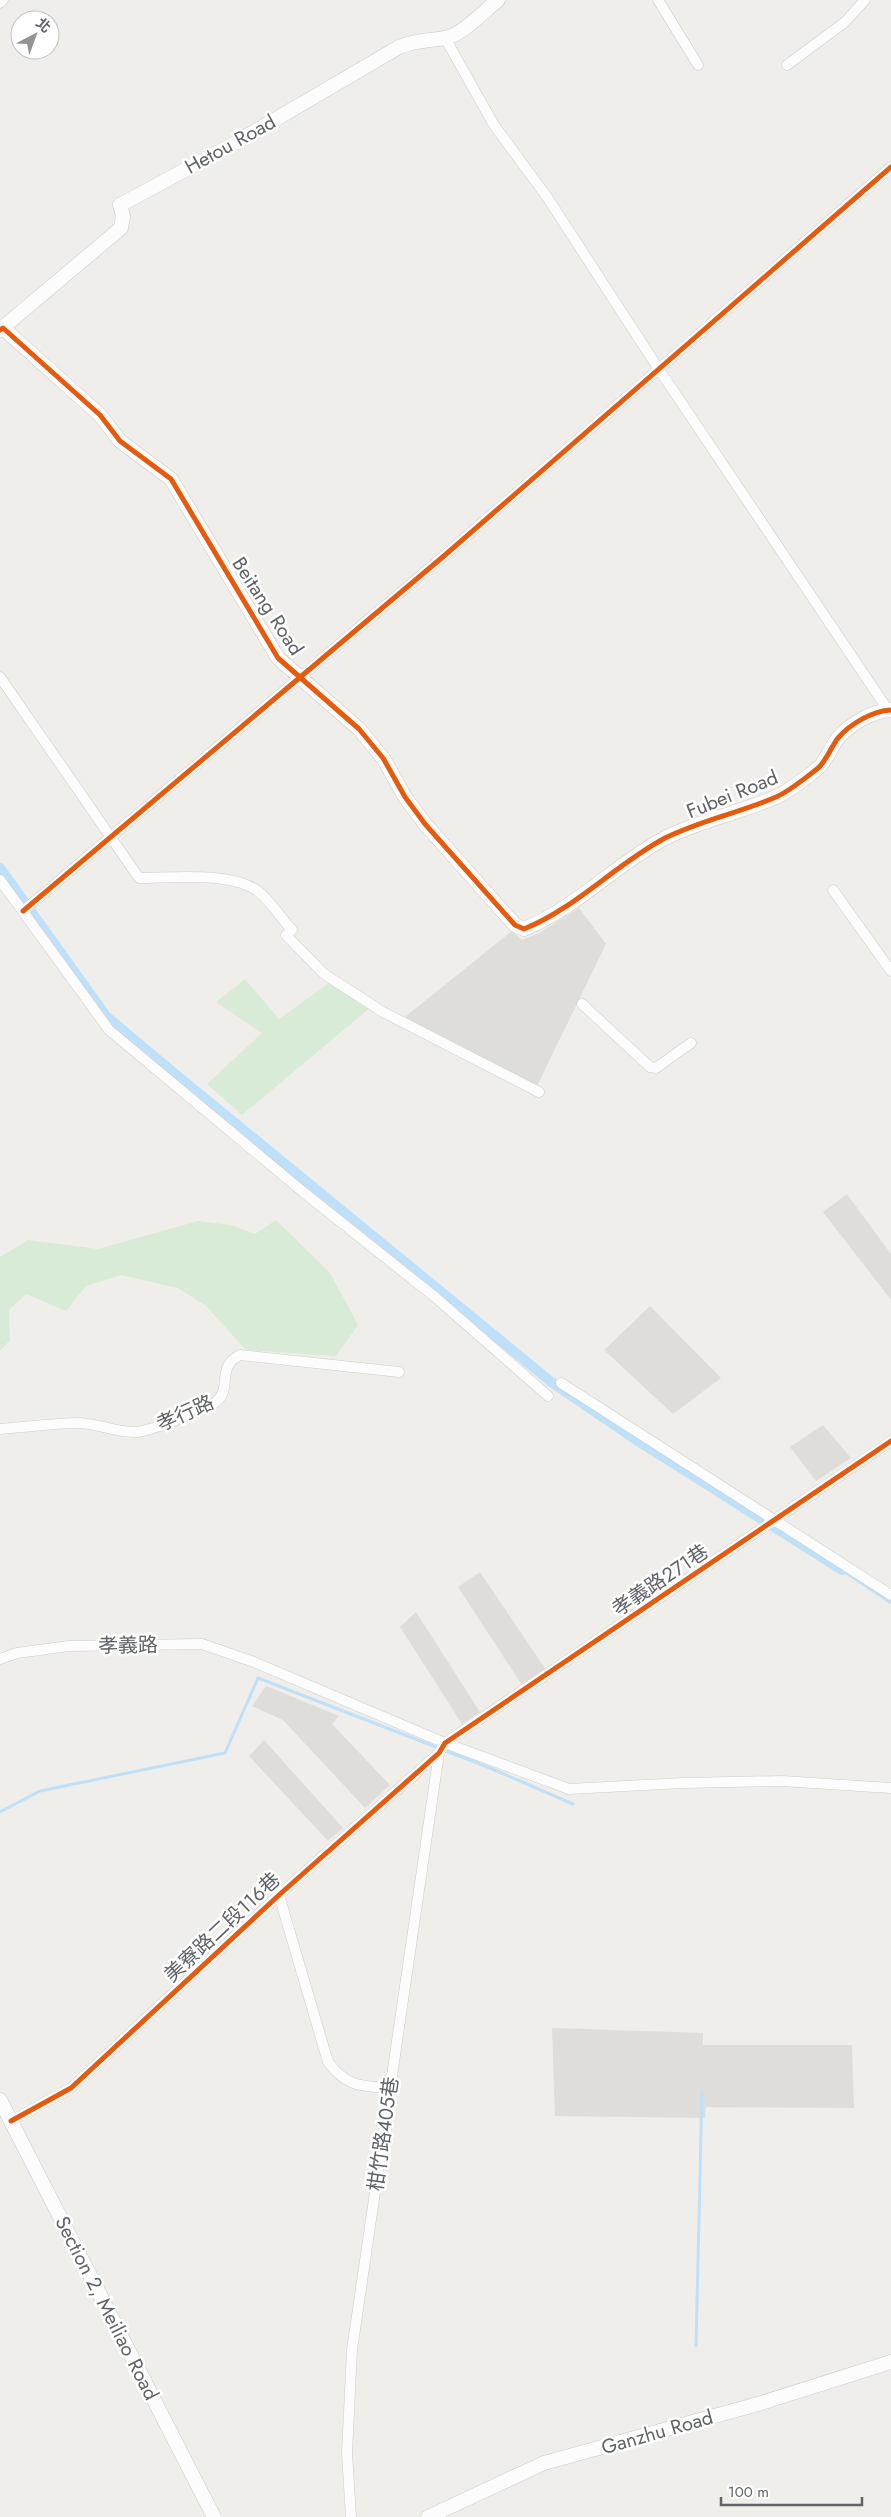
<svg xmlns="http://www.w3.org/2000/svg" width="891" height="2517" viewBox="0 0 891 2517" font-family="Jost,'Noto Sans TC',sans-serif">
<rect width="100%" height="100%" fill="#efeeea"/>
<!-- industrial -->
<path fill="#dfddda" d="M579,908L606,944L538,1084L533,1085L405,1017L512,931L522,940L539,933Z
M847,1194L891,1254V1300L823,1212Z
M650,1306L721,1378L673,1414L604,1350Z
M823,1425L851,1458L816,1481L790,1447Z
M480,1572L546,1670L522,1685L458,1587Z
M416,1612L480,1712L462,1724L400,1627Z
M266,1686L339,1716L332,1724L390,1785L365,1808L283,1720L252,1706Z
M264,1740L343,1828L328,1841L249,1756Z
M552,2028L703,2033V2045H852L854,2108L706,2107L705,2118L555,2116Z"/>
<!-- green -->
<path fill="#d8ebd6" d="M245,979L279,1019L329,983L372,1006L242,1115L207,1084L262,1033L216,1002Z
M276,1220L330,1273L358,1325L336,1356L246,1350L206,1306L178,1288L121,1275L86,1286L66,1311L26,1294L9,1310L10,1340L0,1351V1257L28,1240L98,1249L198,1221L231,1225L255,1234Z"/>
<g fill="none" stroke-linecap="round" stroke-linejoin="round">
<!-- stream -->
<path stroke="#bfe0f9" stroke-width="3" d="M842,1570L891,1603
M0,1812L40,1791L225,1753L258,1678L490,1768L573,1804
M696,2346L702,2091"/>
<!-- canal -->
<path stroke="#bfe0f9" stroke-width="10" d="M0,868L106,1016L168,1068L550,1381L638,1441L842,1570"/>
<defs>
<path id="street" d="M658,0L698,65
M0,3L3,0
M445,38L494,125L547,197L658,368L888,710
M787,65L845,22L865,0
M0,677L139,878C172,878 233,871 259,892C271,902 281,918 292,930
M0,880L109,1030L302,1191L435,1297L548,1396
M833,890L891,971
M23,911L445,555L891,167
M286,935L324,974L383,1012L539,1092
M582,1004L650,1067L656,1068L691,1043
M561,1383L891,1595
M0,1429C27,1427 54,1423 80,1423C99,1424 119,1433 137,1432C152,1430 199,1412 213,1404C235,1390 214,1368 240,1355L399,1372
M0,1659L17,1653L69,1646L202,1644L254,1662L445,1743L569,1789L682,1783L781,1781L891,1788
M279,1895L328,2062C347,2087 360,2086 389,2088
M11,2121L71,2088L279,1895L439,1753L445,1743L891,1441
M351,2517L347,2453L352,2350L439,1753"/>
<path id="secondary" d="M3,328L100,415L120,441L171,479L278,658L359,729L383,758L405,797L425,824L515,925L524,929C576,908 616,864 665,838C701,820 739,813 776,797C790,791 805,778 817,769C826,762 831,747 838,738C850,724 872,711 891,710
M0,330L121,228L123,216L120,205L235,143L399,47C415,40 428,41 445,38C462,35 484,11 498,0
M0,2100L214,2517
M428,2517L544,2463L758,2404L891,2362"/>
</defs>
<!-- street casing -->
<use href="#street" stroke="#cbcccc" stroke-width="11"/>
<!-- secondary casing -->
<use href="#secondary" stroke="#cacacb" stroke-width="15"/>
<!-- street -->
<use href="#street" stroke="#fdfcfc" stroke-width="10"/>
<!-- secondary -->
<use href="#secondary" stroke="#fdfcfc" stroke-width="14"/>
<defs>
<path id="cycleway" d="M0,330L3,328L100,415L120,441L171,479L278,658L359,729L383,758L405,797L425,824L515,925L524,929C576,908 616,864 665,838C701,820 739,813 776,797C790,791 805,778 817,769C826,762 831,747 838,738C850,724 872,711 891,710
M23,911L445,555L891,167
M11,2121L71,2088L279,1895L439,1753L445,1743L891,1441"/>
</defs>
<!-- cycleway casing -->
<use href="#cycleway" stroke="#fff" stroke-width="8"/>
<!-- cycleway -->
<use href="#cycleway" stroke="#e8590c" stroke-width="5"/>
</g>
<g text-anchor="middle" stroke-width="5" stroke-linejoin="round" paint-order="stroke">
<!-- street labels -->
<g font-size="20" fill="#5f6368" stroke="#fff">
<text transform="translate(230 144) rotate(-29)" y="7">Hetou Road</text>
<text transform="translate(268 606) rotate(57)" y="7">Beitang Road</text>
<text transform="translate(732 794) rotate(-22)" y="7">Fubei Road</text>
<text transform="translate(185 1413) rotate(-24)" y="7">孝行路</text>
<text transform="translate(660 1580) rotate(-34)" y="7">孝義路271巷</text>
<text transform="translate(128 1645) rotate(-1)" y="7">孝義路</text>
<text transform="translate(222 1927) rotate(-43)" y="7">美寮路二段116巷</text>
<text transform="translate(383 2134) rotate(-82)" y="7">柑竹路405巷</text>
<text transform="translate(107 2308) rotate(63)" y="7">Section 2, Meiliao Road</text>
<text transform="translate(657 2432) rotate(-16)" y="7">Ganzhu Road</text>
</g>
</g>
<!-- north arrow -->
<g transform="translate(35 35) rotate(41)"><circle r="24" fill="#ffffff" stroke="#bfc1c3"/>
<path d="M0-4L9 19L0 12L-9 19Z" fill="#919496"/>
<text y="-8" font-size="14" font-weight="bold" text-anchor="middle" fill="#5f6368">北</text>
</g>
<!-- scale -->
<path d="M721 2497v8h141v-8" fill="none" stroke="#5f6368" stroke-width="2.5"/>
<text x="728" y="2497" font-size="15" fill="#5f6368" stroke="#ffffff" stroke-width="4" paint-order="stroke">100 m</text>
</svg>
